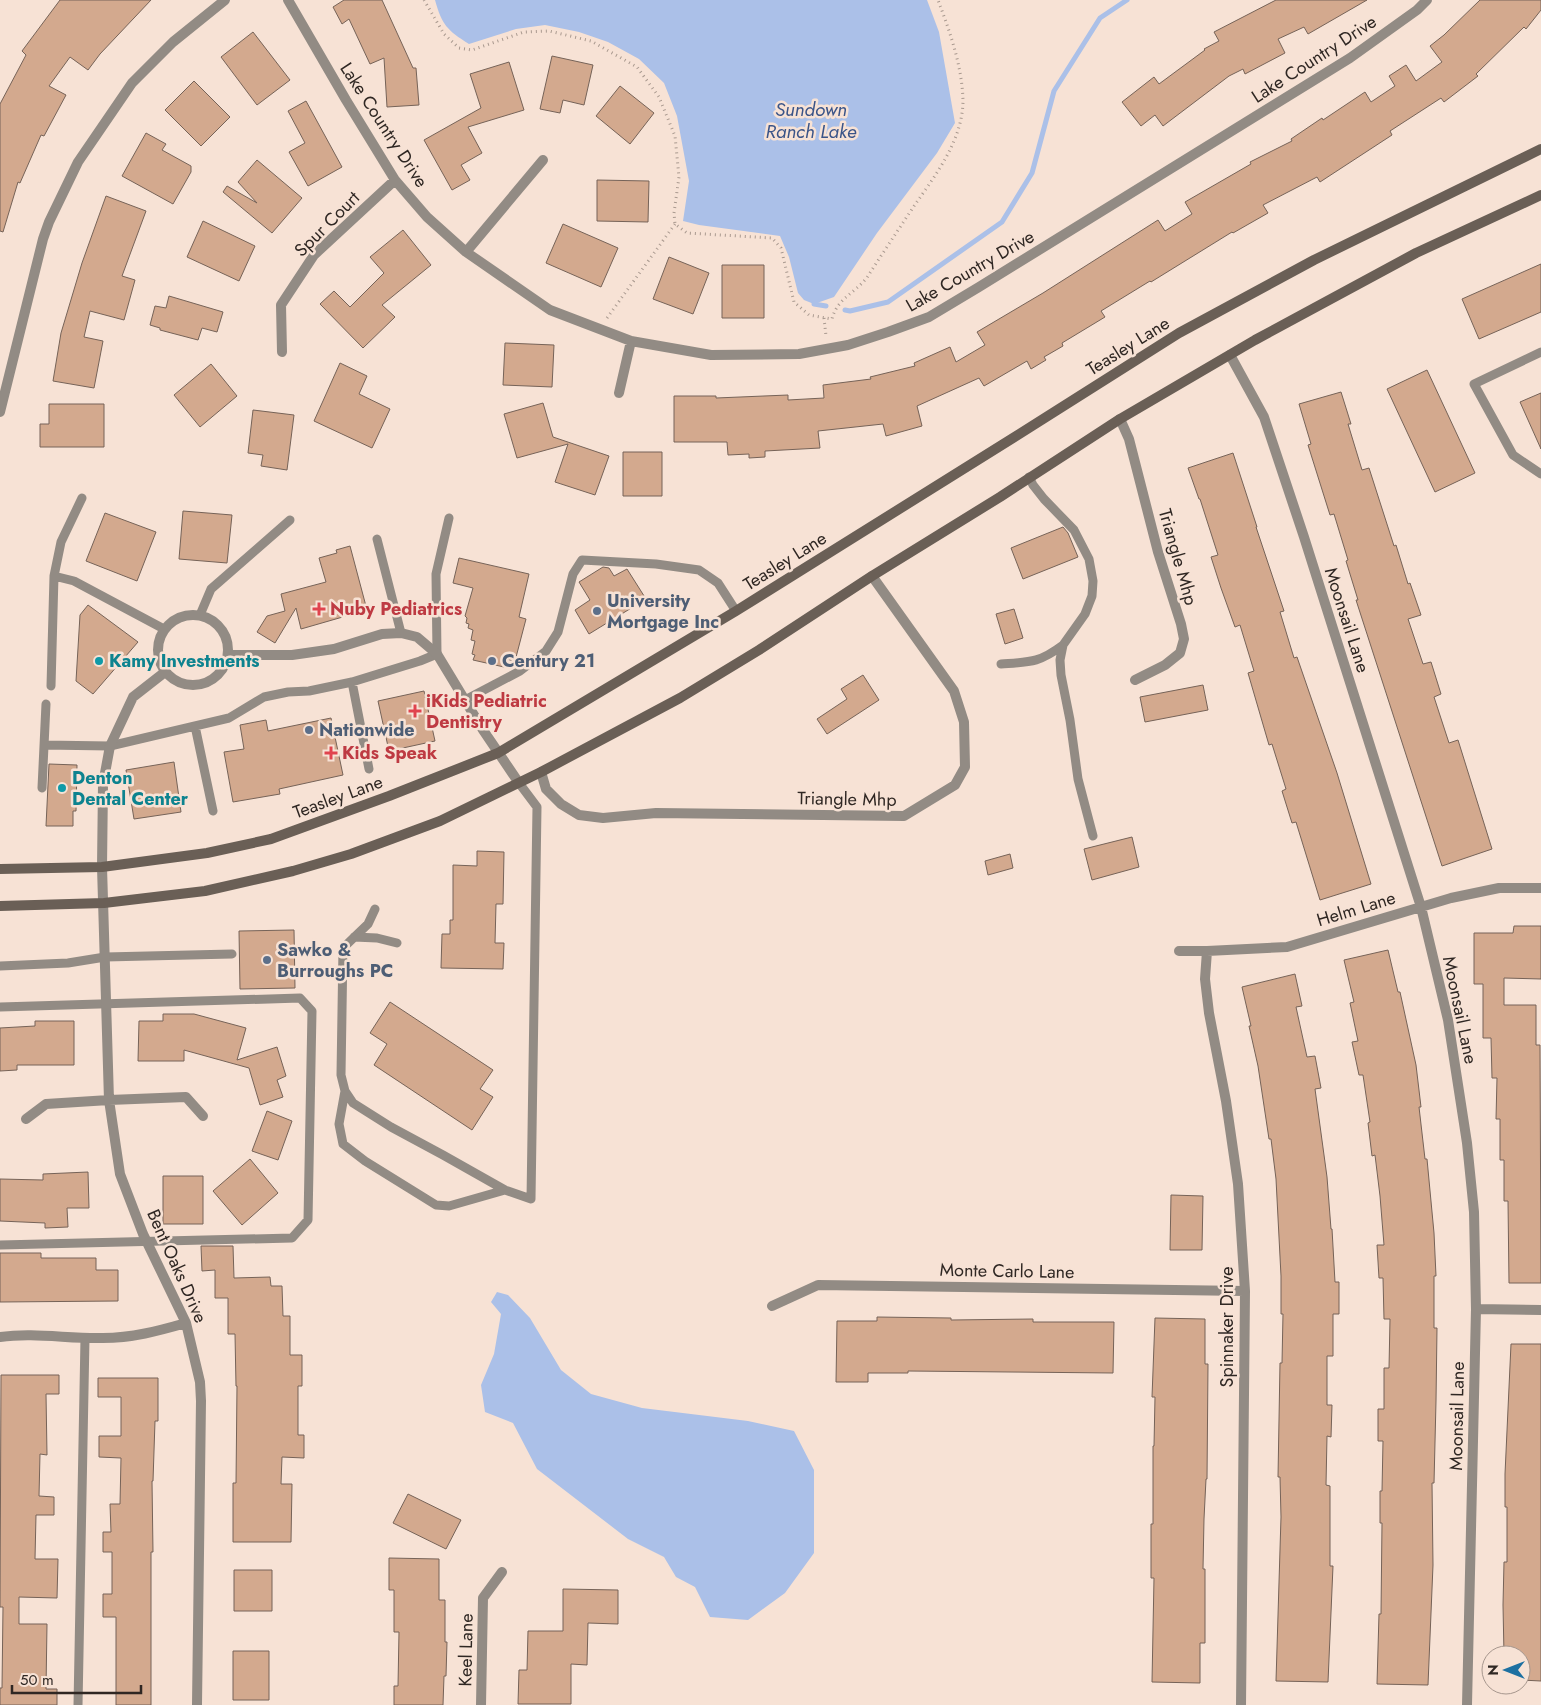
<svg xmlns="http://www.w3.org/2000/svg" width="1541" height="1705" viewBox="0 0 1541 1705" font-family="Jost,sans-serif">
<rect width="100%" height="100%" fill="#f7e2d5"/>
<!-- water -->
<path fill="#abc0e8" d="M435,0H927L939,32L955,123L937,153L877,233L834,297L814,304L804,300L798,293L789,257L780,236L699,225L683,221L689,181L677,116L664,83L639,59L608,42L579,32L545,25L516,29L469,44C447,30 442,25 435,0Z
M497,1292L508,1295L530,1318L561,1370L591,1394L642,1408L748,1421L794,1431L814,1470V1553L785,1593L748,1620L710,1617L695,1587L676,1577L664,1557L628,1539L537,1469L513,1423L485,1412L481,1385L494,1354L501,1314L491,1302Z"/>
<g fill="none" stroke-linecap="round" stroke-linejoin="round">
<!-- stream -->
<path stroke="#abc0e8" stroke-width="5" d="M814,304L826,306
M845,310L850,311L888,302L1002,222L1032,173L1054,91L1100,18L1127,0"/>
</g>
<!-- building -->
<path fill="#d3a98e" stroke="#766358" d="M60,0H151L100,54L88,70L70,57L49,86L66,95L44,136L41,135L20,183L18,182L3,232L0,231V104L26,55L22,51Z
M344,0H382L413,68H416L419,105L387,107L384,58L370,64L349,19L342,24L333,7Z
M1276,0H1367L1308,34L1304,27L1278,39L1285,53L1245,74L1243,69L1229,76L1163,126L1155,115L1141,126L1122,102L1154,77L1159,84L1205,50L1204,49L1219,41L1214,32Z
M1480,0H1541V10L1526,29L1524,27L1476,74L1478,76L1444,102L1441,98L1390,131L1392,135L1320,182L1317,177L1263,205L1268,213L1233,233L1232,232L1151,282L1150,281L1101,311L1105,317L1062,343L1063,346L1044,357L1046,360L1031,369L1027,361L984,386L979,378L917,406L922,426L886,436L883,424L818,431L820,448L765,451V457L749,458V454L728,455L727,442H674V396H716V398L788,395V400L824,398L823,385L871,379L870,377L915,366L914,363L950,347L956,362L985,345L977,332L1043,293L1158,220L1165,231L1192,214L1185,202L1251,164L1250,162L1292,141L1291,139L1322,118L1323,120L1365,92L1371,102L1395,86L1389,76L1406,65L1416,81L1442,62L1430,46L1444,35Z
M253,32L290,80L257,105L221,57Z
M552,56L593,65L584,105L563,100L560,113L540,109Z
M509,62L524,110L468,127L482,153L461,165L470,180L452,190L424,140L481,108L470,74Z
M194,81L230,117L201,146L165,110Z
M620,86L654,113L630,144L596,116Z
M306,101L342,167L308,186L289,152L305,143L288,111Z
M146,133L166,144L162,150L191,166V172L173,204L122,176Z
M257,160L302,198L272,233L223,192L227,186L257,203L238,182Z
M597,180L649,181L648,222L597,221Z
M106,196L146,211L122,276L135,280L124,320L90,311L84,337L103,341L94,388L53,381L61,333L82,263Z
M203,221L255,246L239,281L187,257Z
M563,224L618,248L601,287L546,263Z
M403,230L431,265L382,305L395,317L363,348L320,304L334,291L350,307L384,273L370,257Z
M669,257L709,273L693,314L653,299Z
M1541,264V312L1479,339L1462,299Z
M722,265H764V318H722Z
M169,296L223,312L217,332L202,328L198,340L160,330V328L150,325L155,306L166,308Z
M505,343L554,345L552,387L503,385Z
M340,363L367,376L359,394L390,409L372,448L314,421Z
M211,364L237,396L200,427L174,395Z
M1427,370L1475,473L1435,492L1387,389Z
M1341,392L1351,424H1348L1362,470L1369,468L1394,546L1396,545L1408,584L1410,583L1421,615L1408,619L1423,664L1431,662L1441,694L1434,697L1449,743L1458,740L1492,849L1442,866L1356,600H1358L1346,561L1348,560L1334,514L1330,515L1308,445L1311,444L1299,404Z
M1541,393V449L1520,402Z
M543,403L553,437L609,456L595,495L555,482L568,444L517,458L504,414Z
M49,404H104V447H40V424H49Z
M253,410L294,415L287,470L261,466L263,455L248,453Z
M623,452H662V496H623Z
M1233,453L1257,527H1256L1284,611L1280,612L1294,658L1297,657L1337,773L1371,884L1320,900L1296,822L1292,823L1282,791L1286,789L1272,744L1269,745L1248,673L1254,671L1240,625L1235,627L1221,588L1211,557L1218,555L1200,499H1199L1188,468Z
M183,511L232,515L227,563L179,559Z
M105,513L156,532L137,581L86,561Z
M1063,527L1068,533L1078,557L1023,579L1011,548Z
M350,546L367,610L301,629L296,608L275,643L257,632L267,616L285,611L281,594L326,582L319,558L337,553L336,550Z
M459,558L529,574L519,617L526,619L515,661L506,659L504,667L473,660L475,655L472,654L475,641L471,640L473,630L468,628L469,624L466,623L467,618L465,616L473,588L453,583Z
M603,567L609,568L614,576L627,569L646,599L589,634L575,610L590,600L579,582Z
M88,605L138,642L93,694L76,681L80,615Z
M1014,609L1023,638L1005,644L996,614Z
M863,675L879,700L827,734L817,719L847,699L841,689Z
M1203,685L1208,710L1145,722L1140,697Z
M424,691L435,741L389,751L378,701Z
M331,718L343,775L279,789L280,794L233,802L224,752L244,749L240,725L266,720L268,731Z
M174,762L181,812L134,819L126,770Z
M49,764L77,765L76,811H73V826H46Z
M1132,837L1139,867L1092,880L1084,849Z
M477,851L504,852L503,904H496L495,943H504L503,969L441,968L442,934H450V920H453V865L477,866Z
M1010,854L1013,868L988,875L985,861Z
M1514,926H1541V979L1504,978V1005H1536V1045H1540L1541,1283H1509L1508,1201H1504V1160H1500V1119H1496L1497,1078H1492L1491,1038H1483V984H1474V933H1513Z
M294,930L295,988L240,989L239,931Z
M1388,950L1398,992H1400L1416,1065L1421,1107H1419L1425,1159H1427L1434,1233L1436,1276H1434V1328H1437L1436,1401L1434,1483H1432L1433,1565L1428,1685L1377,1684L1379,1614H1381L1382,1523H1380V1491H1382L1383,1441H1378V1409H1384V1368H1389L1390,1319H1384L1383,1278H1379L1377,1245H1384L1380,1196L1375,1155L1372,1156L1368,1123L1370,1122L1363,1075H1359L1352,1042L1358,1041L1350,1003L1354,1002L1344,960Z
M1295,974L1302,1006L1296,1007L1307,1057L1315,1056L1321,1088L1315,1089L1327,1177L1331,1229H1332L1335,1282H1339V1314H1333V1356H1327V1405H1332L1331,1437L1327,1436L1326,1485L1330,1486V1566H1333L1328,1682L1276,1681L1281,1517L1280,1477H1278L1280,1363H1282L1283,1314H1281V1276L1276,1179L1271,1139H1269L1258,1066L1249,1026H1251L1242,987Z
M390,1002L493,1070L480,1089L493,1097L472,1130L374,1065L387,1044L370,1033Z
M163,1014H194L246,1028L237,1060L277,1047L286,1076L277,1080L283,1097L260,1105L249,1068L184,1050V1061H138L139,1021H163Z
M35,1021H74V1065H17V1070L0,1071V1028L35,1026Z
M267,1111L292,1121L278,1160L252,1151Z
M250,1159L278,1193L242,1225L213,1191Z
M88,1172L89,1208H67L68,1227L45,1228V1223L0,1221V1179L43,1180V1174Z
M163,1176H203V1224H163Z
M1171,1195L1203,1196L1202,1250H1170Z
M201,1246H233L234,1278L270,1277L271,1286H282L283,1316H290V1355H302V1386H298V1435H304V1458L282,1457L281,1484H292L291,1542H233V1483H236L237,1386H236L235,1334H228V1298H215V1270L202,1271Z
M0,1253H41V1258H96V1270H118V1301L0,1302Z
M877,1317L951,1318V1320L1033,1319V1322H1114L1113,1373L908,1371V1373H868V1382H836L837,1321H877Z
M1155,1318L1205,1319V1364H1208L1207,1479H1206L1204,1519L1203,1569H1205V1643H1200V1683L1152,1682L1154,1578H1151V1524H1153V1446H1154L1155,1397H1152Z
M1511,1344H1541V1681L1521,1680V1655H1504L1503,1605L1504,1562H1507V1507H1505V1474Z
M1,1375H59V1394H46L47,1455L40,1454L39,1496L54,1497V1515H36L35,1559H58L57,1598L19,1597V1624H47L46,1689H57V1705H0V1688H2L3,1607H0Z
M98,1378H158V1421H155L153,1481H152L153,1552H151V1705H116V1617H103V1594H112V1552H103V1532H111L110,1504H120L121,1458L99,1457V1436H121V1397H98Z
M408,1494L461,1520L446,1549L393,1523Z
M389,1558L439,1559V1600H445V1642H447L446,1676H444L443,1705H394V1686H398L399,1632H394V1590H389Z
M234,1570H272V1611H234Z
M563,1589L618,1590V1624L588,1623L587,1665L571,1664V1704H518L519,1670H527L528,1631H563Z
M233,1651H269V1700H233Z"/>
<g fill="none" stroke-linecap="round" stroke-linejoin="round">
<!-- path -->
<path stroke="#a9998f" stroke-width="3" stroke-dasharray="1 4" stroke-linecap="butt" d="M424,0L444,34L459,48L472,50L524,32L549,31L591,41L637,67L659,97L675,136L679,177L674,213L675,224L687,233L772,238L781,248L794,302L809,315L832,319C837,298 856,293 868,276C882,254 897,232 912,209C934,177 963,141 963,100C962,66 950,32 938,0
M607,318L675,224
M824,318L826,336"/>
<!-- lane -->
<path stroke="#928b84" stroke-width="9" d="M1541,352L1474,384L1513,455L1541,474
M1029,477L1033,485L1044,499L1074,530L1089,559L1093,581L1092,596L1085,614L1063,645L1060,660L1061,675L1070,720L1078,779L1093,836
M377,539L401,633
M54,576L74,581L164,629
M200,615L211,589L290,520
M1001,664C1030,662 1039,663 1063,645
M352,682L369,769
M51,686L54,576L61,542L82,498
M465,700L520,671L546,651L558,632L573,574L582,560L656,564L699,570L718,583L736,611
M195,726L213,811
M44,745L110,746L229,718L264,697L288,692L309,691L352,682L420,661L437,654L436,574L449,518
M42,788L46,704
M375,909L368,924L343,948L341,1075L345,1091L353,1103L391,1127L443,1155L505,1190L531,1199L537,807L519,783
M354,937L377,938L397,943
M0,966L68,963L105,957L232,954
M0,1007L300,998L312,1011L308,1220L292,1238L0,1245
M345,1091L339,1124L343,1144L365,1161L436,1205L449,1206L505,1190
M78,1705L85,1338"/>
<!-- street -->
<path stroke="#928b84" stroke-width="10" d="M288,0L346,100L395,180L427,217L466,252L550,310L631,341L711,355L799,354L848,345L888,332L929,317L979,287L1350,58L1417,10L1427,0
M466,252L543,160
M282,352L281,305L314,255L395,180
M1230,355L1264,417L1304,537L1421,907L1448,1020L1467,1143L1474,1212L1476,1309L1467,1705
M619,393L631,341
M0,412L43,239L49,222L78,162L132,83L173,42L225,0
M1120,419L1129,439L1158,552L1181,624L1184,639L1180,653L1165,665L1135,680
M158 650a35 35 0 1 1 70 0a35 35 0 1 1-70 0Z
M229,655H292L334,649L382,634L401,633L417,637L437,654L483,730L519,783
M165,672L133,697L110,746L103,784L102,867L109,1100L120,1174L143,1234L186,1323L200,1382L201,1401L197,1705
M541,772L546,789L561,804L579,815L603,818L656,813L904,816L955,785L965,767L964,722L954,691L872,576
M1179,951H1207L1287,947L1451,898L1499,888H1541
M1207,951L1205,979L1209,1013L1226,1101L1238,1184L1245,1291L1241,1705
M26,1119L46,1104L109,1100L186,1097L203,1116
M772,1306L818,1285L1245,1291
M1476,1309L1541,1310
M0,1337C34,1332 69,1339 103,1338C132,1338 158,1331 186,1323
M481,1705L483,1598L502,1572"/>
<!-- secondary -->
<path stroke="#6a5f56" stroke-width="10" d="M0,869L102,867L207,853L271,839L389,796L498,753L736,611L1013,438L1179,333L1314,260L1541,149
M0,906L104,903L205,891L293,871L351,854L440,821L541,772L680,698L759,650L872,576L1000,497L1120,419L1255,340L1416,253L1541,195"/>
</g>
<!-- markers -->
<g fill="#e0444e" stroke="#f7e2d5" stroke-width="2">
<path d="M316.5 601.5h5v5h5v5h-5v5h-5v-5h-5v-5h5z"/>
<path d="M412.5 703.5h5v5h5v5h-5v5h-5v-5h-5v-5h5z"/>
<path d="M328.5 745.5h5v5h5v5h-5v5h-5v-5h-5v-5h5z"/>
</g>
<g fill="#5c6f8a" stroke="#f7e2d5" stroke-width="2">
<circle cx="597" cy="611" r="5"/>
<circle cx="492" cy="661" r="5"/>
<circle cx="309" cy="730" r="5"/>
<circle cx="267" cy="960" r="5"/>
</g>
<g fill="#0f9aa8" stroke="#f7e2d5" stroke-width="2">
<circle cx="99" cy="661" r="5"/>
<circle cx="62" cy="788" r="5"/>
</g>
<g text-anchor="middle" stroke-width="5" stroke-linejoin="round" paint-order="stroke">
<!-- street labels -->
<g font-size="18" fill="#2f2723" stroke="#f7e2d5">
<text transform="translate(1314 59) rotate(-33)" y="6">Lake Country Drive</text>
<text transform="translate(384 125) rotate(57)" y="6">Lake Country Drive</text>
<text transform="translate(327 224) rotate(-45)" y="6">Spur Court</text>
<text transform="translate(970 271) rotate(-30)" y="6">Lake Country Drive</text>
<text transform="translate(1128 346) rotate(-32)" y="6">Teasley Lane</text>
<text transform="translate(1178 557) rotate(74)" y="6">Triangle Mhp</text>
<text transform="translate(785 561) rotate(-32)" y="6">Teasley Lane</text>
<text transform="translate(1347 620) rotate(72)" y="6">Moonsail Lane</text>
<text transform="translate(338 797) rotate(-20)" y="6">Teasley Lane</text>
<text transform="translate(847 799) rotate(1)" y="6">Triangle Mhp</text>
<text transform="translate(1356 909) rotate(-17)" y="6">Helm Lane</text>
<text transform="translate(1460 1010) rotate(78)" y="6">Moonsail Lane</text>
<text transform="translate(177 1266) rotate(66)" y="6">Bent Oaks Drive</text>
<text transform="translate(1007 1271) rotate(1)" y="6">Monte Carlo Lane</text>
<text transform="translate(1227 1327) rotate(-90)" y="6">Spinnaker Drive</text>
<text transform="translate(1457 1416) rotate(-89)" y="6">Moonsail Lane</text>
<text transform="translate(466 1650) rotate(-89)" y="6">Keel Lane</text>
</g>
<!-- service labels -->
<g font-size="18" font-weight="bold" fill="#4e5e75" stroke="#f7e2d5" text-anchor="start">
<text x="607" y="607">University<tspan x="607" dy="21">Mortgage Inc</tspan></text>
<text x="502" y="667">Century 21</text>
<text x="319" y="736">Nationwide</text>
<text x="277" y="956">Sawko &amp;<tspan x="277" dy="21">Burroughs PC</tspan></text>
</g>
<!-- health labels -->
<g font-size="18" font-weight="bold" fill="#be3a42" stroke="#f7e2d5" text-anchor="start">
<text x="330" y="615">Nuby Pediatrics</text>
<text x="426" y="707">iKids Pediatric<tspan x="426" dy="21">Dentistry</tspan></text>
<text x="342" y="759">Kids Speak</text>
</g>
<!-- culture labels -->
<g font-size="18" font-weight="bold" fill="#0d838f" stroke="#f7e2d5" text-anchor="start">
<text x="109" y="667">Kamy Investments</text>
<text x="72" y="784">Denton<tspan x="72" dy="21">Dental Center</tspan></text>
</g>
<!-- water labels -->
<g font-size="19" font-style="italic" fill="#3a5488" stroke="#f7e2d5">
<text x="811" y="116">Sundown<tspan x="811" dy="22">Ranch Lake</tspan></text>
</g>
</g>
<!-- north arrow -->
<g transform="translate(1506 1670) rotate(270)"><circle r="24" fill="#f7e2d5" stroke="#a7978e"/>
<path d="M0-4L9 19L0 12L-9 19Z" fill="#1d70a1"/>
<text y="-8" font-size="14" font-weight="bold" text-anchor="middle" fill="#2f2723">N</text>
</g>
<!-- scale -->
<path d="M12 1685v8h129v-8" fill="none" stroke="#2f2723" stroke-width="2.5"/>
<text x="20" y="1685" font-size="15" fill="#2f2723" stroke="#f7e2d5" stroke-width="4" paint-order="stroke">50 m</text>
</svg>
